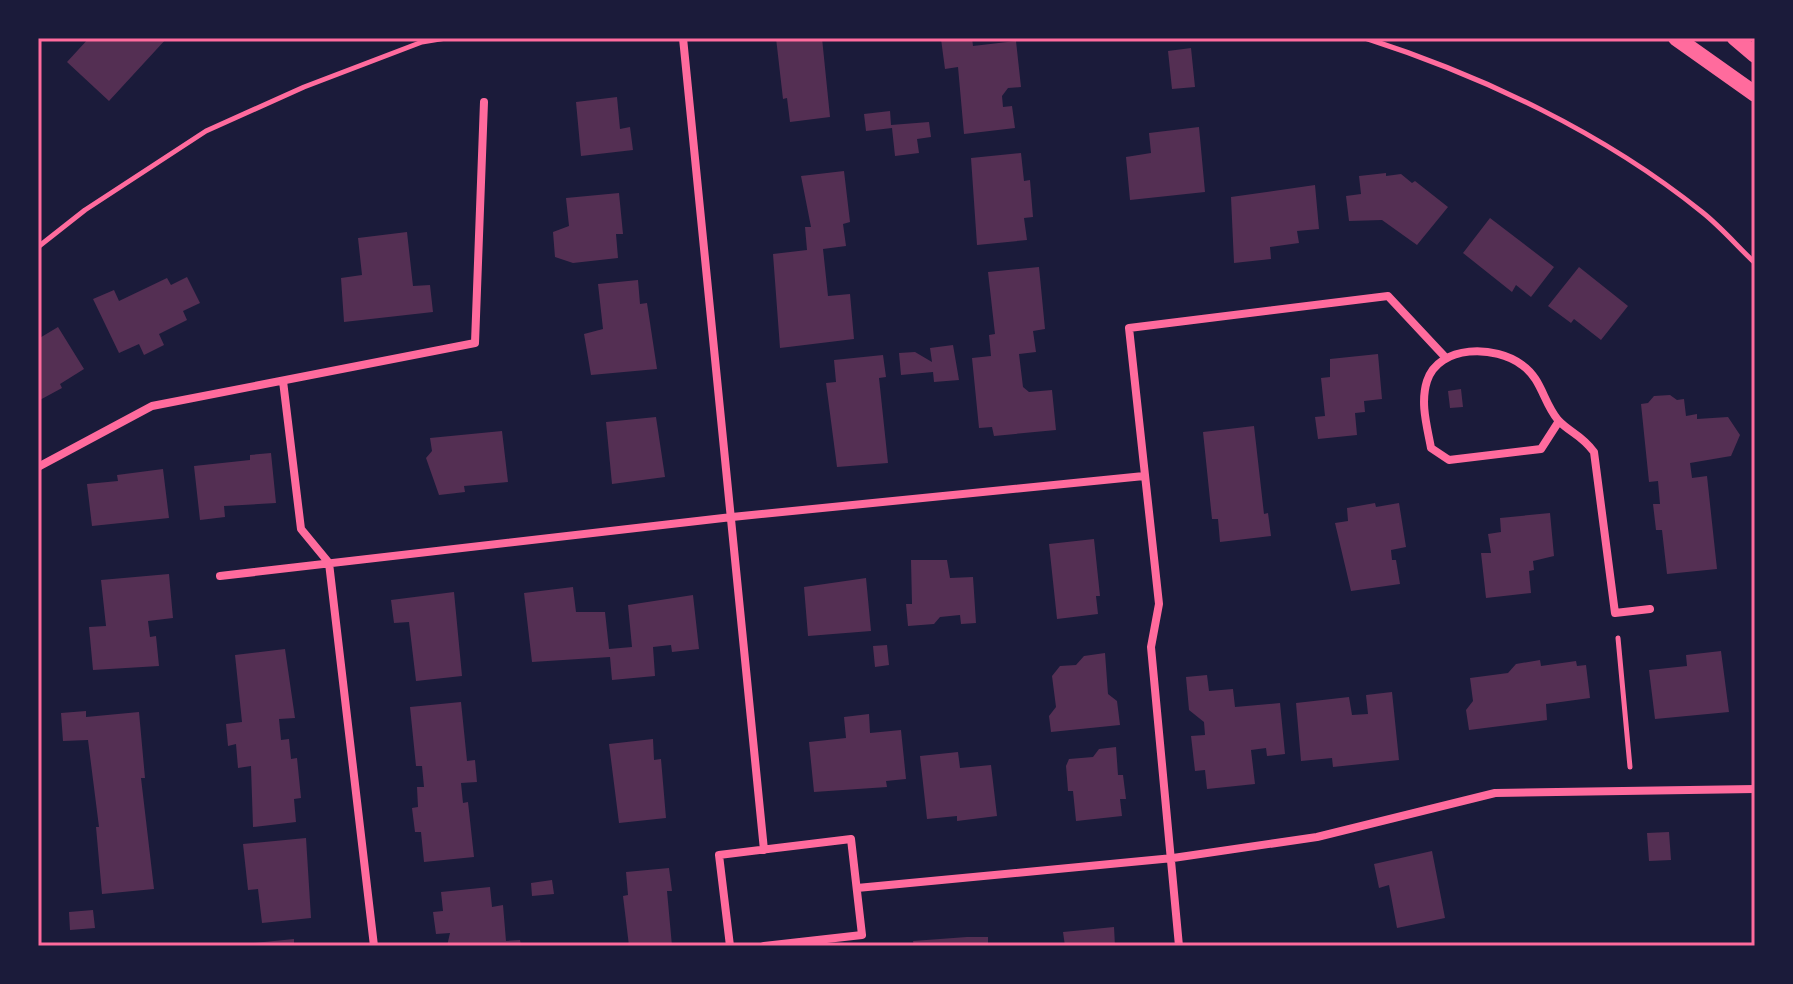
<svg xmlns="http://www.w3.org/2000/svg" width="1793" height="984" viewBox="0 0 1793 984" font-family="'PT Sans Narrow',sans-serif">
<rect width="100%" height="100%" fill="#1b1b3a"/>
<!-- building -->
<path fill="#542f53" d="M89,38H167L109,101L67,62Z
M776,38H822L830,117L790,122L787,98L783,99Z
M972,38L973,46L1016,41L1021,87L1008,88L1002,96L1003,107L1012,106L1015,128L964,134L958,67L945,69L941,39Z
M1191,48L1195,87L1172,89L1168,51Z
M617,97L620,129L630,127L633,150L581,156L576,102Z
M890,111L891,125L929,122L931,137L917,139L919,153L895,156L892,128L866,131L864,114Z
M1199,127L1205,192L1130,200L1126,157L1151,153L1149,133Z
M1021,153L1024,181L1030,180L1033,217L1024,218L1027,240L977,245L971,158Z
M844,171L850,222L843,224L846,246L823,249L828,296L850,294L854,339L780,348L773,254L807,250L805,227H811L801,176Z
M1386,173V176L1401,174L1412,183L1415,181L1448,207L1417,245L1382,220L1349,221L1346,196L1361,194L1359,176Z
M1315,185L1319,229L1297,231L1299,243L1270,247L1271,259L1234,263L1231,197Z
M619,193L623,234H616L618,258L573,263L555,257L553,232L569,226L566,198Z
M1490,218L1554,267L1531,297L1516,285L1512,292L1463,253Z
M407,232L413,286L430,285L433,312L344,322L341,278L362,275L358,238Z
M1039,267L1045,329L1033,331L1036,352L1019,354L1023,387L1029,392L1052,390L1056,430L994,436L992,427L979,428L972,358L991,356L989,335L995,334L988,272Z
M1579,267L1628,306L1601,340L1574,319L1571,323L1548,306Z
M187,277L200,303L183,311L187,320L159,334L164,345L144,355L139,344L119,353L93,299L114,290L119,301L167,278L171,285Z
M638,280L640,304L647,303L657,369L591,375L584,334L603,329L598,284Z
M58,327L84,369L60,384L62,388L38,401V339Z
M953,345L959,380L934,382L933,372L901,375L899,353L915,352L932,362L930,348Z
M1378,354L1382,399L1364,401L1365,412L1355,413L1357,435L1318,439L1315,417L1325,416L1321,378L1330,377V359Z
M883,355L886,377L879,378L888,463L837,467L826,383L836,382L834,360Z
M1461,389L1463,407L1450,408L1448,391Z
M1670,395L1677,400L1684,399L1686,416L1697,414V419L1728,417L1740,435L1731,456L1690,463L1692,478L1707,476L1717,569L1667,574L1662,530H1656L1653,504H1660L1658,481L1649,482L1641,404L1648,403L1654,396Z
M656,417L665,477L612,484L606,422Z
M1254,426L1264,514L1268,513L1271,536L1220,542L1218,519H1212L1203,432Z
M502,431L508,482L464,486L465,492L439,495L426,458L432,451L430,438Z
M271,453L276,503L224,506L225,517L200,520L194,466L250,460V455Z
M163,469L169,518L92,526L87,484L118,481L117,475Z
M1375,503L1376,507L1399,503L1406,547L1391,550L1392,560H1396L1400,584L1351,591L1335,523L1348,521L1347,508Z
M1550,513L1554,556L1533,561L1534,570L1529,571L1531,593L1486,598L1481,553H1491L1488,534L1501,532L1500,518Z
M1094,539L1100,596H1096L1098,614L1057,619L1049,544Z
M911,560H947L950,578L973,577L976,623L961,624L960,615L940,617L934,624L908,626L906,604H912Z
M169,574L173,618L148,621L150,637L156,636L159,666L93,670L89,627L106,626L101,580Z
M866,578L871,631L808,636L804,587Z
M573,587L576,612H605L609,649L632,647L628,605L693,595L699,649L672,652L671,645L653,647L655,676L612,680L610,657L532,662L524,593Z
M454,592L462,676L416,681L409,622L394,623L391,600Z
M887,645L889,665L875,667L873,646Z
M285,649L295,718L279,719L281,740L289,739L291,759L297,758L301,798L294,799L296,822L253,827L251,766L238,768L236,744L228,746L226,724L242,722L235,655Z
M1721,651L1729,712L1655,719L1649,670L1687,666L1686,655Z
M1105,653L1108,694L1117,701L1120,725L1051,732L1049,716L1056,707L1052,676L1060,666L1076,665L1084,656Z
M1540,660L1541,666L1576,661L1577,666L1586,665L1590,698L1546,704L1547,720L1469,730L1466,710L1473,701L1470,678L1508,673L1516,664Z
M1207,675L1209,691L1233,689L1235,707L1280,703L1285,754L1267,756L1266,748L1251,750L1255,784L1207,789L1205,770L1195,771L1191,736L1205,735L1204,722L1189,710L1186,677Z
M1392,692L1399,760L1333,767L1332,758L1301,761L1296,703L1349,697L1352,715L1368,714L1366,695Z
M461,702L467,761L475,760L477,782L461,783L463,803L468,802L474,857L424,862L421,832H415L412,808L418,807L417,787H424L422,766H416L410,707Z
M86,711V717L139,712L145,778H141L154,889L102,894L96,827H99L88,740L63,741L61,713Z
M869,714L870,733L901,730L906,779L886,781L887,787L814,792L809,742L846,738L844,717Z
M653,739L654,760L661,759L666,818L619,823L609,744Z
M1116,747L1118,775H1123L1126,799H1120L1122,816L1076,821L1073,791H1068L1066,766L1069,759L1093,757L1099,749Z
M958,752L960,768L991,765L997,816L957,821V816L927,819L920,756Z
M1669,832L1671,860L1649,861L1647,833Z
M306,838L311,918L262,923L258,889L248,890L243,844Z
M1432,851L1445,918L1397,928L1389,885L1379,888L1374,864Z
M669,868L672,891H667L672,946H629L623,896L628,895L626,872Z
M552,880L554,894L532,896L531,883Z
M490,887L492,907L503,905L506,941L520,940L521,946H447L450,933L436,934L433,912L443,911L441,892Z
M93,910L95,928L70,930L69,912Z
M1114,927L1115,946H1065L1063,932Z
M967,937H988V946H914L913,941Z
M294,939V946H244V944Z"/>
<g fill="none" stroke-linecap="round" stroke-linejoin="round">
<!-- path -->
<path stroke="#ff6b9d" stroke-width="5" d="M1365,38C1483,76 1604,133 1702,212C1721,227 1737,246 1755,263
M38,247L85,210L206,131L304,87L422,42L446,38
M1618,638L1630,767"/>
<!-- minor -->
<path stroke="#ff6b9d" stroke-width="8" d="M683,38L764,850
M283,381L301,529L329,563L374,946
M1559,421L1541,449L1449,460L1431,448C1427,426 1420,403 1427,381C1439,344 1496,345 1522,365C1542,379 1543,402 1558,420C1570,433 1581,434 1594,452L1615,613L1650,609
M38,467L152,406L475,343L484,102
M220,576L732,517L1144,476
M857,888L1173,858L1317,837L1495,793L1755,789
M730,946L719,855L851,839L862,935L764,946
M1179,946L1151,647L1159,604L1129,328L1388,296L1446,358"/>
<!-- secondary -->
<path stroke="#ff6b9d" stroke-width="16" d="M1676,38L1755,94
M1735,38L1755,55"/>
</g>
<!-- border -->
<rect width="1793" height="984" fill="none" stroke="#1b1b3a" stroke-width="80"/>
<rect x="40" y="40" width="1713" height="904" fill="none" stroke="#ff6b9d" stroke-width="3"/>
</svg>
